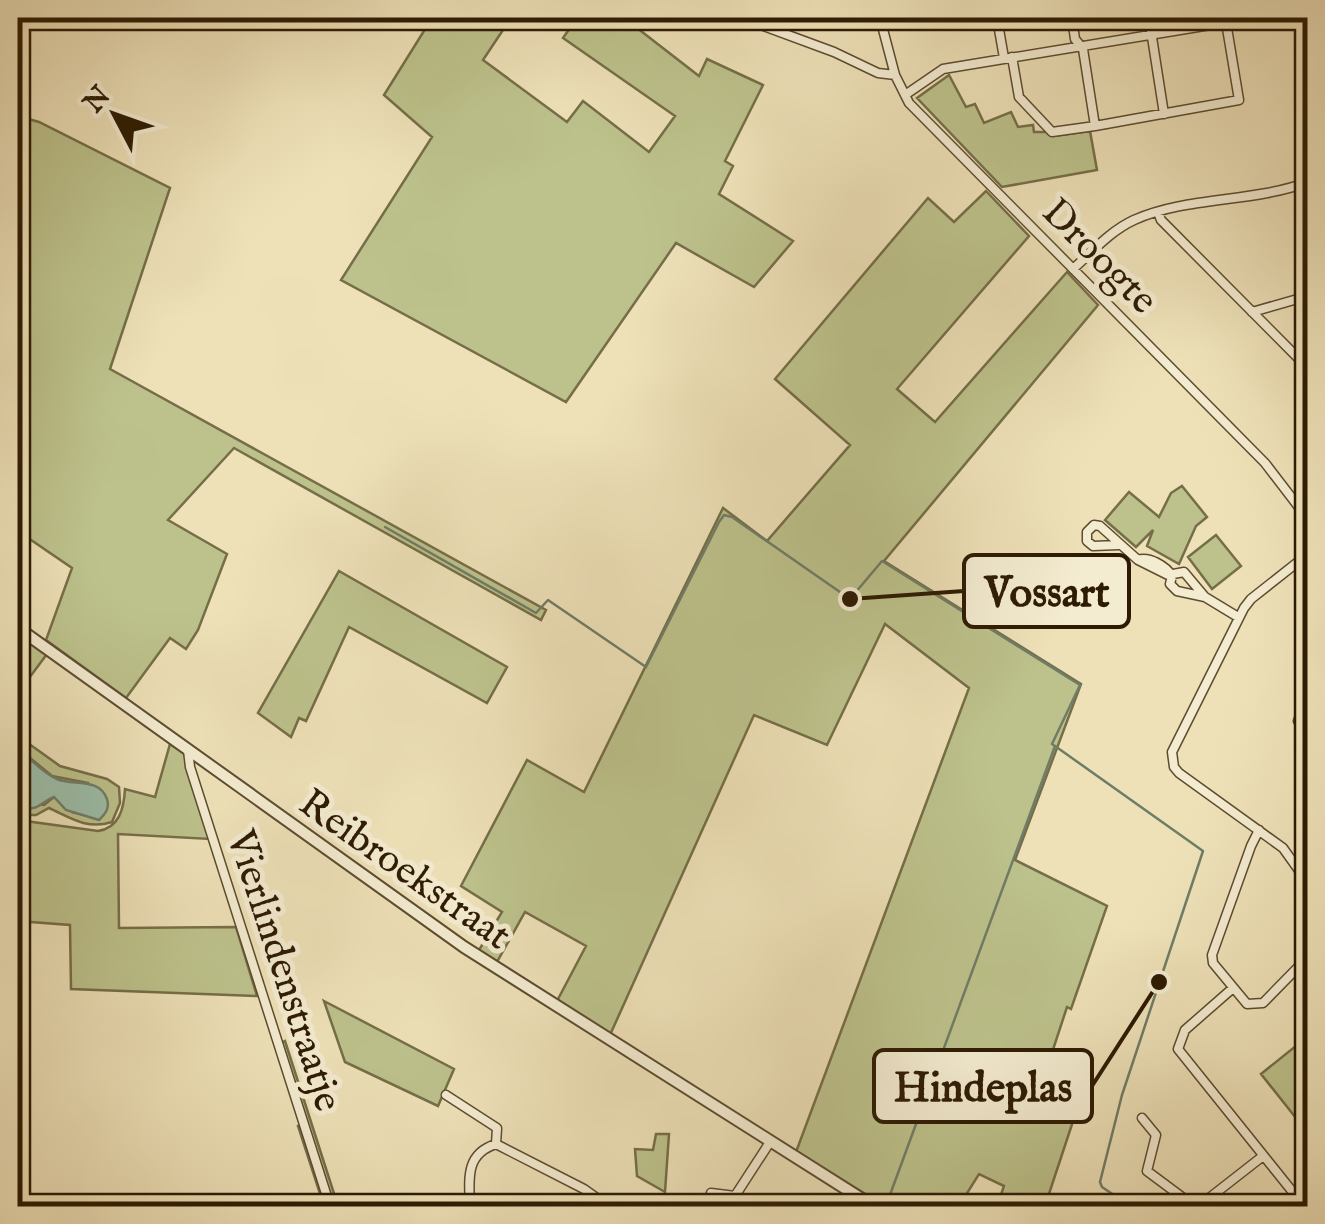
<svg xmlns="http://www.w3.org/2000/svg" width="1325" height="1224" viewBox="0 0 1325 1224" font-family="'IM FELL English',serif">
<rect width="100%" height="100%" fill="#eee1b8"/>
<filter id="stains"><feTurbulence type="fractalNoise" baseFrequency=".002" numOctaves="4"/><feColorMatrix values="0 0 0 0 .2 0 0 0 0 .09 0 0 0 0 .02 0 0 0 .5 -.17"/></filter>
<radialGradient id="worn" r=".72"><stop offset=".6" stop-color="#630" stop-opacity="0"/><stop offset="1" stop-color="#630" stop-opacity=".3"/></radialGradient>
<!-- green -->
<path fill="#bdc28c" stroke="#756e48" stroke-width="2.5" d="M432,18H504L509,21L483,60L567,122L583,101L649,152L675,116L563,38L577,18H630L628,21L699,76L707,59L763,85L725,161L733,166L719,194L793,241L754,287L676,243L566,402L341,280L432,137L384,95Z
M949,75L966,107L975,104L984,123L1011,112L1018,127L1033,125L1034,132H1047L1054,136L1090,131L1097,170L1002,187L917,98Z
M18,116L39,122L170,188L110,369L546,610L541,620L234,448L168,520L227,554L198,630L186,649L170,638L126,698L46,640L72,568L18,531Z
M986,191L1029,236L897,389L935,422L1067,272L1098,305L884,561L1081,684L1015,860L1107,906L1071,1009L1067,1007L1046,1071L1083,1091L1045,1206H997L1004,1186L979,1174L959,1206H885L796,1152L969,688L885,624L827,745L754,715L610,1035L557,1001L586,946L525,912L497,962L479,950L502,912L461,886L527,760L584,792L723,508L767,541L850,445L775,379L928,198L954,222Z
M1182,486L1207,517L1196,526L1179,564L1147,546L1153,530L1136,547L1105,520L1129,492L1159,517L1171,493Z
M1216,535L1241,566L1212,589L1188,557Z
M339,571L507,667L487,703L349,627L306,721L299,718L291,737L258,713Z
M18,633L47,654L18,693Z
M18,736L60,766L107,779L119,787L120,803L112,822C87,830 71,818 49,808L36,815H18V803L44,805L54,797L72,812L84,815L88,783L52,776L18,748Z
M170,744L184,753L210,839L118,834L119,928L236,927L257,996L71,989L70,925L18,921V820L98,831C119,828 124,809 125,789L155,797Z
M324,1001L454,1069L438,1106L345,1062Z
M1307,1037V1132L1261,1074Z
M285,1041L338,1206H324L298,1126L307,1122L281,1043Z
M656,1134H669L665,1192L637,1176L635,1149L653,1150Z"/>
<!-- water -->
<path fill="#9bbea9" stroke="#6f7d67" stroke-width="2.5" d="M18,748C29,758 43,773 57,779C73,786 99,777 107,799C110,809 105,814 99,820L66,810L54,797C38,803 37,815 18,803Z"/>
<g fill="none" stroke-linecap="round" stroke-linejoin="round">
<!-- stream -->
<path stroke="#6f7d67" stroke-width="2.5" d="M385,527L536,613L548,600L646,667L719,522L724,515L732,517L850,599L882,561L1080,685L1052,744L1055,746L887,1203
M1055,746L1203,851L1122,1095L1100,1182L1102,1187L1130,1206"/>
<defs>
<path id="minor" d="M742,18L834,52L878,73L895,75
M880,18L895,75L909,103L1265,463L1308,519
M997,18L1004,58
M1072,18L1075,39L1083,49L1095,126L1239,100L1226,22
M1149,18L1164,114
M1012,57L1019,97L1052,132L1095,126
M905,95L943,69L1253,18
M1158,212L1161,220L1308,368
M1073,269C1092,252 1110,231 1134,220C1188,196 1252,203 1308,182
M1252,312L1308,296
M1118,545L1093,546L1087,541V532L1094,525L1100,526L1138,560L1168,575L1184,572L1205,597L1238,617
M1308,554L1251,599L1244,608L1172,752L1174,767L1179,773L1283,848L1308,883
M1138,560C1149,556 1166,566 1172,576L1170,584L1177,591L1205,597
M1298,721L1308,693
M188,750L190,767L330,1206
M1259,830L1251,846L1212,955L1213,963L1247,1004L1263,1003L1308,957
M1233,988L1185,1030L1178,1049L1304,1206
M446,1095L497,1128L496,1144
M1142,1118L1156,1135L1147,1171L1194,1206
M711,1193L735,1196L770,1142
M470,1206C469,1179 465,1154 496,1144L584,1189L608,1206
M1199,1206L1263,1156"/>
<path id="tertiary" d="M18,628L464,947L873,1206"/>
</defs>
<!-- minor casing -->
<use href="#minor" stroke="#5d4c30" stroke-width="11"/>
<!-- tertiary casing -->
<use href="#tertiary" stroke="#5d4c30" stroke-width="14"/>
<!-- minor -->
<use href="#minor" stroke="#f4ecd1" stroke-width="8"/>
<!-- tertiary -->
<use href="#tertiary" stroke="#f4ecd1" stroke-width="10"/>
</g>
<g text-anchor="middle" stroke-width="10" stroke-linejoin="round" paint-order="stroke">
<!-- street labels -->
<g font-size="40" fill="#2d1b03" stroke="#f4ecd1">
<text transform="translate(1101 255) rotate(45)" y="14">Droogte</text>
<text transform="translate(406 868) rotate(35)" y="14">Reibroekstraat</text>
<text transform="translate(286 970) rotate(72)" y="14">Vierlindenstraatje</text>
</g>
</g>
<!-- callouts -->
<path fill="none" stroke="#2d1b03" stroke-width="4" d="M850 599L964 591M1159 982L1092 1086"/>
<g fill="#2d1b03" stroke="#f4ecd1" stroke-width="4">
<circle cx="850" cy="599" r="10"/>
<circle cx="1159" cy="982" r="10"/>
</g>
<g fill="#f4ecd1" stroke="#2d1b03" stroke-width="4">
<rect x="964" y="555" width="165" height="72" rx="10"/>
<rect x="874" y="1050" width="218" height="72" rx="10"/>
</g>
<g font-size="42" text-anchor="middle" font-weight="bold" fill="#2d1b03">
<text x="1047" y="606">Vossart</text>
<text x="983" y="1101">Hindeplas</text>
</g>
<!-- margin -->
<rect width="1325" height="1224" fill="none" stroke="#eee1b8" stroke-width="60"/>
<rect x="20" y="20" width="1285" height="1184" fill="none" stroke="#2d1b03" stroke-width="5"/>
<rect x="30" y="30" width="1265" height="1164" fill="none" stroke="#2d1b03" stroke-width="2.5"/>
<!-- north arrow -->
<g transform="translate(115 115) rotate(311)" stroke="#f4ecd1" stroke-width="8" paint-order="stroke">
<path d="M0-8L18 38L0 25L-18 38Z" fill="#2d1b03"/>
<text y="-15" font-size="28" font-weight="bold" text-anchor="middle" fill="#2d1b03">N</text>
</g>
<rect width="100%" height="100%" filter="url(#stains)"/>
<rect width="100%" height="100%" fill="url(#worn)"/>
</svg>
